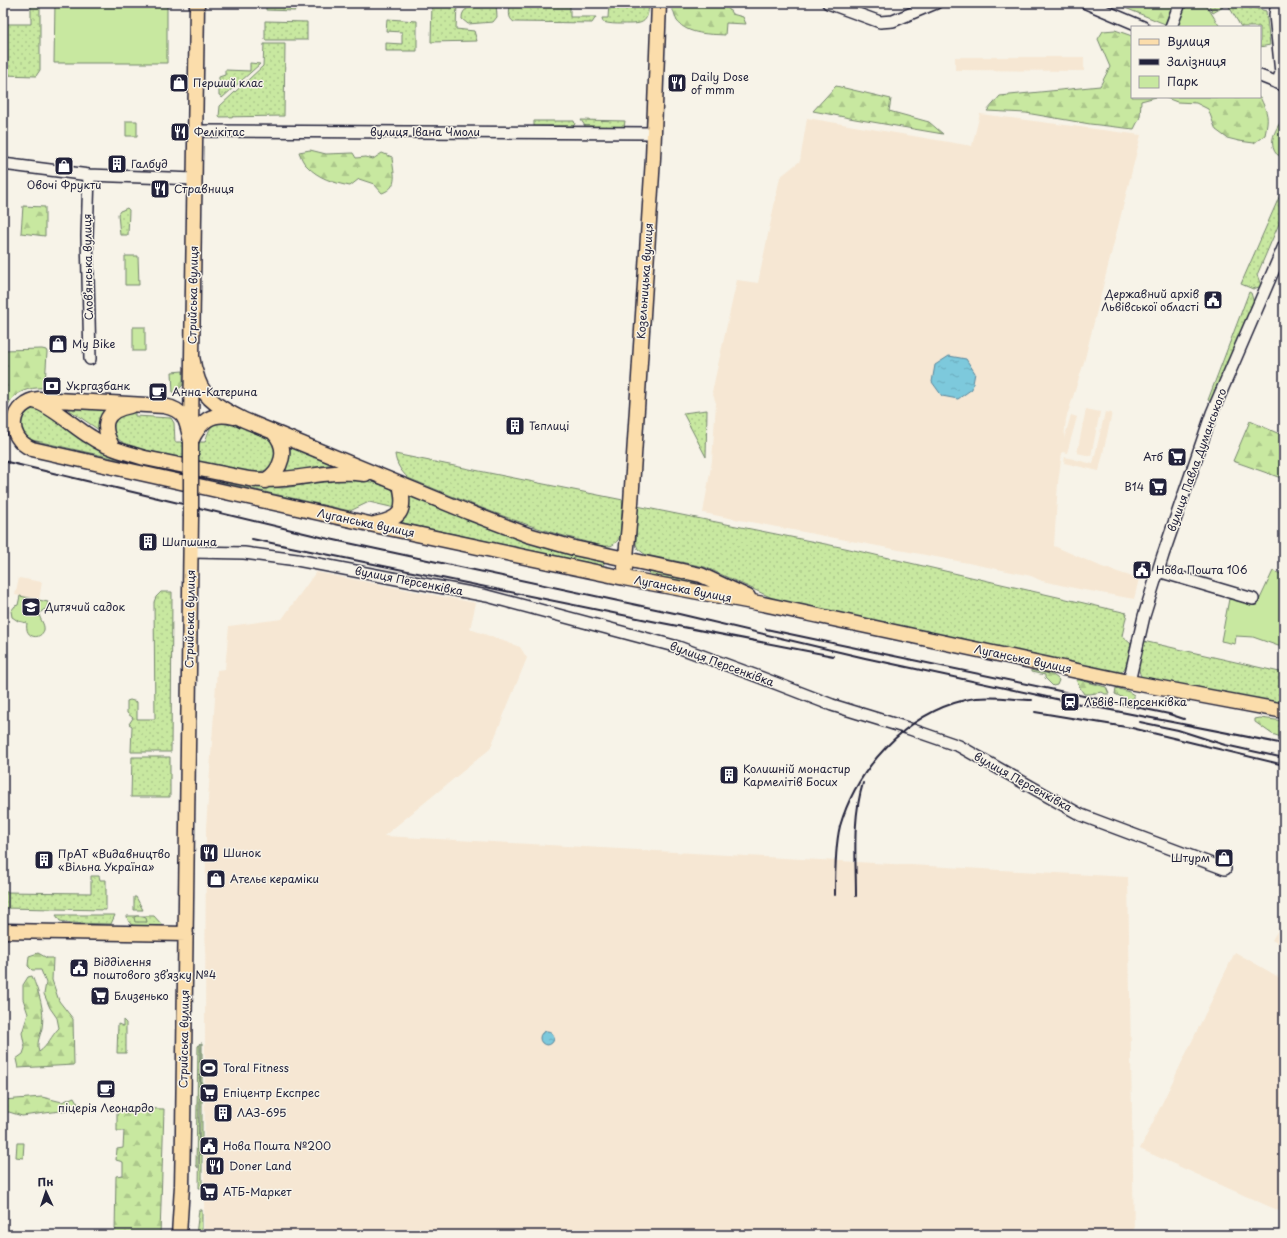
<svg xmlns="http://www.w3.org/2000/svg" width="1287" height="1238" viewBox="0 0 1287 1238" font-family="'Playpen Sans',sans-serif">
<defs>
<pattern id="grass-dots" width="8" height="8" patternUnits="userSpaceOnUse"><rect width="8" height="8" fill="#c8e8a0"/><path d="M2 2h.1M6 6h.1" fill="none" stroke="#acc78b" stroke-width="1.8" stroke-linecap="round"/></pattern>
<pattern id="forest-firs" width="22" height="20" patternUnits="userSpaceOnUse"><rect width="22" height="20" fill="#c8e8a0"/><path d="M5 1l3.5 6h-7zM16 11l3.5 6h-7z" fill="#acc78b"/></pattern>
<pattern id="water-ripples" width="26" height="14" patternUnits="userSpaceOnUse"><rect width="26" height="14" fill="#7dc9dc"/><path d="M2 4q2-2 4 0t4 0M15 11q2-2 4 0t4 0" fill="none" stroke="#6cacbe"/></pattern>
</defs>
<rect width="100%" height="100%" fill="#f7f3e8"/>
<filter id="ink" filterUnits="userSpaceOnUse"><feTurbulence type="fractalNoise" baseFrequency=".025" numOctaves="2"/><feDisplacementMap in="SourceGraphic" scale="8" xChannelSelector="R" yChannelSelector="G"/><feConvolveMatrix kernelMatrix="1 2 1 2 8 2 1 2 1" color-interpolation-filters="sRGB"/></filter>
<g filter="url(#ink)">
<!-- built -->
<path fill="#f6e7d3" d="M955,57H1084V71L955,70Z
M980,114L1141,135L1084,362L1066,419L1064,439L1071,415L1077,417L1067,453L1062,452L1058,483L1054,546L1102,567L1139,579L1134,599L1079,589L1042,581L1031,576L968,563L703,513L712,461L716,403L712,392L737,280L758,283L780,177L800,161L807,118L972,146Z
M1086,409L1100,412L1091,456L1077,453Z
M1105,412L1112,413L1099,471L1064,463L1065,457L1093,464Z
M316,572L476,603L470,629L520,647L527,658L490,749L384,836L1128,877L1134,1235H204L206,828L217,670L225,669L229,626L282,619Z
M19,578L42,582L39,600L48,602V606L39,614L44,627L43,632L38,636H31L27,632L26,628L27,623L18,621L12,617L11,611L15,606L18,605L20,596L15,595Z
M1284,920V947L1272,940Z
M1235,952L1284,980V1213L1140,1149Z"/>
<!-- grass -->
<path fill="url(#grass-dots)" stroke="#75856e" d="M31,3H40V70L36,76L3,75V24H31Z
M266,3H296L295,11L266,10Z
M432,3H457L456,29L474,31L477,41L431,42Z
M482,3H496L497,17L493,22L468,24L462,19C461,7 474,6 482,3Z
M510,3H570V17H596L592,23L514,22C507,18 510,10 510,3Z
M609,3H649C648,25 642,24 622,24C616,24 609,24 603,22L602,18H608Z
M1213,3H1220L1223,7L1213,13L1209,6Z
M1227,3H1245V5L1266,11L1270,45L1260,47V27H1241Z
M387,19L417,21V51H386V43L402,44V32L386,31Z
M265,21L307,22V40H265Z
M264,44H285L284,116L219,117L220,106L263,66Z
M250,63L260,64L222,98L221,96L219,95V77L225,75V70L250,71Z
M581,120L625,121L624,127L585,126Z
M534,121H574L575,124L573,126H534Z
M1284,186V212L1257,275L1261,285L1259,287L1253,289L1241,284Z
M125,209L127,208L129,210L128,235H120L118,214L120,211Z
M1249,292L1251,293L1254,303L1211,402L1208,400Z
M59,403L106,407L99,422V430Z
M39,408L120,457L255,487L284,488L337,479H351L372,482L389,487L393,491L397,501L395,508L369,502L350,511L32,440C13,431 18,410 39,408Z
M707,410L706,457L683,413Z
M129,412H135V416L171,418L174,423L175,442H205C210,427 212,419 230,425L231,422L271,440C279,449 277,467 263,471C258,473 252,472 247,472L140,449L122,442L115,437L112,426L115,418Z
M288,442L339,463L284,473C289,460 291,455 288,442Z
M395,454L623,500L620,537C618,540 614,546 609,546C602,547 586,542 579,540C520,525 464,501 408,478C401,471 396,464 395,454Z
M405,493L492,529L550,549L604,561V564L602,566L403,523L401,516Z
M637,506L845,548L1127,613L1122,636L1131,644C1129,654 1128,669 1119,674L1030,653L1020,654L781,602L705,567L646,555L638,549L636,544Z
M650,571L695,580L696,583L649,575V572Z
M161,592H172L171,752H131L132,726L129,724L133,718L127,713V701L130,700L137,702V719H155L154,602L156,597Z
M1143,641L1284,673V705L1143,680C1135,668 1140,655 1143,641Z
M132,757H170V797H131Z
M91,876H99L100,880H106V910L3,908V892L91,893Z
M134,897H136L143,910H134Z
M56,915H115L111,924L71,923L60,921Z
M127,916H154L163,926H135C129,924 128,921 127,916Z
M123,1020L126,1023V1053H117L118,1024L123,1026Z
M200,1043L198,1168L196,1165L198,1046Z
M201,1043H202V1188H199Z
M199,1210H202V1235H196Z"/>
<!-- forest -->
<path fill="url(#forest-firs)" stroke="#75856e" d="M665,3H711L726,5L732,14L743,17L746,24L726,23L725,35C710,34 688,35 677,21C675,18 675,12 672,9C671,7 667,5 665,3Z
M1113,3H1173L1165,24Z
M1115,30L1132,36V97H1156L1141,101L1140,117L1134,129L1090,124L1026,113L987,111L1000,96L1100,86L1110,67L1098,39L1103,31Z
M836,86L891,99L889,111L929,122L943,134L855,119L813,111Z
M1164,97H1260C1268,114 1269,117 1265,135L1254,143L1239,141L1227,138L1216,130L1208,109L1196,103L1177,102Z
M310,150L326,154L353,153L356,158L366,157L373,159L382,153L392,157C393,172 400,187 382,193L374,184L359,179L350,186C334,183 318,178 307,166C303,163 301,157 299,152Z
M23,206L45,207V236L21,233Z
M42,349L46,350L47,352L45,384L42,388C30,387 15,392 9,403C7,408 6,414 3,418V350Z
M183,371V385L179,389L173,393L172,372Z
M1250,421L1284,436V479L1233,461Z
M1031,670C1041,674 1051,671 1059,680L1057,685L1053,686L1045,678V675L1031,672Z
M1076,680H1080L1106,687L1109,694H1105L1102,692L1090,694H1084C1080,689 1079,685 1076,680Z
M1116,688L1129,692L1134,695V699H1126L1115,694Z
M1260,718L1284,721V738L1272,734L1255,722V719Z
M137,916L143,917L146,918L147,922H135L134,917Z
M38,953L47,958H53L52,980L59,1001L73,1019L74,1065L18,1068L16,1059L23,1054L25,1048L22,1033L28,1014L23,999V985L28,977L32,976C39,993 45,1010 42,1028C40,1037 36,1043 39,1052C48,1046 51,1036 59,1028L57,1018L50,1008L44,994L46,983L41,970H32L28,966L29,956Z
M42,1097L62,1102L74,1097L78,1104L76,1109L22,1116L9,1112L3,1113V1100Z
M117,1108L164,1109L160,1235H122L115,1233L116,1176L123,1175V1162L116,1160L117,1149L123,1148L124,1131H117Z"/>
<!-- green -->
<path fill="#c8e8a0" stroke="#75856e" d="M55,3H167V63H54Z
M1185,3H1205L1220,27H1176Z
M1284,116V156C1279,156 1276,155 1274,150C1269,137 1278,127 1284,116Z
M126,121H137V136H126Z
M125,256H138L139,285H125Z
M133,327H145V351H133Z
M1273,571L1284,575V648L1253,637L1236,636L1235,644L1221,641L1229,599L1257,605Z
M20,596L48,602L47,608L42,611L39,614C40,620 45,624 44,630C40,641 24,638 27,623L18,621L12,617L11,611L15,606L18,605Z
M17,1143H24L23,1158L16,1157Z"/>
<!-- water -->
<path fill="url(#water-ripples)" stroke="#59869c" d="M949,356L966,359L975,373L972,389L958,399L942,396L932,382L935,365Z
M540 1038a7 7 0 1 1 14 0a7 7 0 1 1-14 0Z"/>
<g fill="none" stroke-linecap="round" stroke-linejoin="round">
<defs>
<path id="minor" d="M828,3L880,22L893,21L936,3
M1086,3L1143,27
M1277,3L1275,15L1281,73L1277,83
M1171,27L1180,3
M1260,76L1283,85
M196,131L654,133
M3,164L89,175L195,179
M89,175L87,236L90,359
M191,552L244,553L297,560L487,596L678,647L762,678L832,705L907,728L959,746L1081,815L1225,869
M1158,571L1253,599
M1129,682L1144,616L1163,555L1212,413L1284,246"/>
<path id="major" d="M192,356C193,364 195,372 198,380C205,401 226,411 244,420L468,512L528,535L574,548L701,575L748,597
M34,401C50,404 75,428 91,437C107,448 127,453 145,458L249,479C288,484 326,468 365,474
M191,429L197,3
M191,441C200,422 211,411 234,417
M191,442C187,422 186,410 164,406L39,399C10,402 4,437 32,449L374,525L624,578L763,604L1129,682L1284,711
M113,448C101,426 103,411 130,406
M265,481C282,470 289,449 274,433
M375,524C402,519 406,510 400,484
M625,568L631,503L653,158L659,3
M3,931L186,934
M179,1235L182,1186L183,1132L191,517"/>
</defs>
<!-- minor casing -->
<use href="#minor" stroke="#22223b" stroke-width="14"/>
<!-- major casing -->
<use href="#major" stroke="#22223b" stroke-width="17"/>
<!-- minor -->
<use href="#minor" stroke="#f7f3e8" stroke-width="11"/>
<!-- major -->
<use href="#major" stroke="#fbddab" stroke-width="14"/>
<!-- rail -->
<path stroke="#22223b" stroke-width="2" d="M3,461L325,538L679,614L865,658L1070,702L1284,744
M252,539L657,622L833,656
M766,629L1169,714L1184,719
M1035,712L1132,728L1284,765
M1140,722L1178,730L1225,745L1284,758
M835,895C835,874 835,846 840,826C857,768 906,714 965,700C986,695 1010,699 1032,700
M856,896C856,858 852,819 863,783"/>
<defs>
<path id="major-bridge" d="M191,517V442"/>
</defs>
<!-- major-bridge casing -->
<use href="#major-bridge" stroke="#22223b" stroke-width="17" stroke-linecap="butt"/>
<!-- major-bridge -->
<use href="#major-bridge" stroke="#fbddab" stroke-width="14"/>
</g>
</g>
<!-- icons -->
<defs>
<symbol id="shop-square" viewBox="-11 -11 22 22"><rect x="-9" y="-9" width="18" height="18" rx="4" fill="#22223b" stroke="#f7f3e8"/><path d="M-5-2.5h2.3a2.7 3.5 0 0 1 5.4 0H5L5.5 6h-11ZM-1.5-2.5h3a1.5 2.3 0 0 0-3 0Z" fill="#fff"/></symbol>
<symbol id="restaurant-square" viewBox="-11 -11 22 22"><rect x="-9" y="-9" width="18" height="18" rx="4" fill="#22223b" stroke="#f7f3e8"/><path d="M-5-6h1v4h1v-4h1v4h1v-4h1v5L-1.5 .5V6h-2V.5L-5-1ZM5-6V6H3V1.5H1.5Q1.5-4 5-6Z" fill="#fff"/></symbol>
<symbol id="building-square" viewBox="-11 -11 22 22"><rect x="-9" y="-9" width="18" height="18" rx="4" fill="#22223b" stroke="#f7f3e8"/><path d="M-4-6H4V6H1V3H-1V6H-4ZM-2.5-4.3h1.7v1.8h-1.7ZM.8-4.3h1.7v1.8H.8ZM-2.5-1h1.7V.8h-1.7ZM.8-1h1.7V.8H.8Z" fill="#fff"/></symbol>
<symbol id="civic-square" viewBox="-11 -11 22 22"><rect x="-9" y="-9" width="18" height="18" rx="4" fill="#22223b" stroke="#f7f3e8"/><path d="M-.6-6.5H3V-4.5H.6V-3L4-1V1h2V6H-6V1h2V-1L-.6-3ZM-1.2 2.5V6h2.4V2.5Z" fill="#fff"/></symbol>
<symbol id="bank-square" viewBox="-11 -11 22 22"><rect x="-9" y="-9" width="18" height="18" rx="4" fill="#22223b" stroke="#f7f3e8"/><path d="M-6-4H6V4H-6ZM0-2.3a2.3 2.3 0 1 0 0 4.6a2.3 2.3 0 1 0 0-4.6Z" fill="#fff"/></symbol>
<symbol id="cafe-square" viewBox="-11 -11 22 22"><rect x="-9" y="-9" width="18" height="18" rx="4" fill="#22223b" stroke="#f7f3e8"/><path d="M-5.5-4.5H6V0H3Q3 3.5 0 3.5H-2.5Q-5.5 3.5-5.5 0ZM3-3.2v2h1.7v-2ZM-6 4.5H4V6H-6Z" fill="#fff"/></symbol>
<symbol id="supermarket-square" viewBox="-11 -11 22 22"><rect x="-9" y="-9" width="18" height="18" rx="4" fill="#22223b" stroke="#f7f3e8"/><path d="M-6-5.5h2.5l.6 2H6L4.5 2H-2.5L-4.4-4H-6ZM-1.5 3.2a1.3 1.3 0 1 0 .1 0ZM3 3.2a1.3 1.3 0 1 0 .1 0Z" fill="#fff"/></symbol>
<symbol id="school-square" viewBox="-11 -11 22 22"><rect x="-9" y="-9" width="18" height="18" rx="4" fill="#22223b" stroke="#f7f3e8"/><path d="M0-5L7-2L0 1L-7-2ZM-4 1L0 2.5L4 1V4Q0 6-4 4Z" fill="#fff"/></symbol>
<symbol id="station-square" viewBox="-11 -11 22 22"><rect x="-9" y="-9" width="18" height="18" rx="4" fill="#22223b" stroke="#f7f3e8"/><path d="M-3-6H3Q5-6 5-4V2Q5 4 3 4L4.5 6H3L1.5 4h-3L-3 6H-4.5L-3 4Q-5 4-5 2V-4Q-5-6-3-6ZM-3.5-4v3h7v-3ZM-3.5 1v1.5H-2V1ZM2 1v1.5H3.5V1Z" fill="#fff"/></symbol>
<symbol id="stadium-square" viewBox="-11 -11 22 22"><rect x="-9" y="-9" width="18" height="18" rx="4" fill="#22223b" stroke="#f7f3e8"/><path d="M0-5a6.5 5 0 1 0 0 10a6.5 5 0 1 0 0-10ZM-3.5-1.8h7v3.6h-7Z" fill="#fff"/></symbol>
</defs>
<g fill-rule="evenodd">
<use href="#shop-square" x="168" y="72" width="22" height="22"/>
<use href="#restaurant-square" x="666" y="72" width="22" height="22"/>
<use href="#restaurant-square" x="169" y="121" width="22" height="22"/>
<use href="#building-square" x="106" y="153" width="22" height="22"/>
<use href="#shop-square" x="53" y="155" width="22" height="22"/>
<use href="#restaurant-square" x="149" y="178" width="22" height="22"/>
<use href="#civic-square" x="1202" y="289" width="22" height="22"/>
<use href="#shop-square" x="47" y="333" width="22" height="22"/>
<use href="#bank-square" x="41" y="375" width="22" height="22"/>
<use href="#cafe-square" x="147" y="381" width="22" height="22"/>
<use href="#building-square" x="504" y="415" width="22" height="22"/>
<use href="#supermarket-square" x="1166" y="446" width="22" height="22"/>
<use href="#supermarket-square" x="1147" y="476" width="22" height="22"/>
<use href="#building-square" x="137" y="531" width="22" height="22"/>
<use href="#civic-square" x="1131" y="559" width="22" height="22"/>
<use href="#school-square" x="20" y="596" width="22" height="22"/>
<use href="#station-square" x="1059" y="691" width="22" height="22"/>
<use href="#building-square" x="718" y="764" width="22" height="22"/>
<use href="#restaurant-square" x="198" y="842" width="22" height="22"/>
<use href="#shop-square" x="1213" y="847" width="22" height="22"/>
<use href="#building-square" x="33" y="849" width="22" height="22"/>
<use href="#shop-square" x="205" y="868" width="22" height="22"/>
<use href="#civic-square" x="68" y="957" width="22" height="22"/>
<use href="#supermarket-square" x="89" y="985" width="22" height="22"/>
<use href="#stadium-square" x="198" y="1057" width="22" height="22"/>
<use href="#cafe-square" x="95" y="1078" width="22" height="22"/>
<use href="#supermarket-square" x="198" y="1082" width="22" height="22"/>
<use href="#building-square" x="212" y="1102" width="22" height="22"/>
<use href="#civic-square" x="198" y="1135" width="22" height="22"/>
<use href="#restaurant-square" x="204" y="1155" width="22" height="22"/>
<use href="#supermarket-square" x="198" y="1181" width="22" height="22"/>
</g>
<g text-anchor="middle" stroke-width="3" stroke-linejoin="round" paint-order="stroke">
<!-- poi labels -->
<g font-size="11" fill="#22223b" stroke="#f7f3e8" text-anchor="start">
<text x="691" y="81">Daily Dose<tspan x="691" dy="13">of mmm</tspan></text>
<text x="193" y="87">Перший клас</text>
<text x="194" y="136">Фелікітас</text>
<text x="131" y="168">Галбуд</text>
<text x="64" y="189" text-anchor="middle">Овочі Фрукти</text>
<text x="174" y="193">Стравниця</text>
<text x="1199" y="298" text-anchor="end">Державний архів<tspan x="1199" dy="13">Львівської області</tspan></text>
<text x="72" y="348">My Bike</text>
<text x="66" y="390">Укргазбанк</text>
<text x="172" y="396">Анна-Катерина</text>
<text x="529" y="430">Теплиці</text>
<text x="1163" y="461" text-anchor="end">Атб</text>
<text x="1144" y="491" text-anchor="end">В14</text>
<text x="162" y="546">Шипшина</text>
<text x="1156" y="574">Нова Пошта 106</text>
<text x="45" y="611">Дитячий садок</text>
<text x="1084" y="706">Львів-Персенківка</text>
<text x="743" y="773">Колишній монастир<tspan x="743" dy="13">Кармелітів Босих</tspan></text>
<text x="223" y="857">Шинок</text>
<text x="58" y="858">ПрАТ «Видавництво<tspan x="58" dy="13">«Вільна Україна»</tspan></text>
<text x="1210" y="862" text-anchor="end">Штурм</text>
<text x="230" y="883">Ательє кераміки</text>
<text x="93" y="966">Відділення<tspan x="93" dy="13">поштового зв’язку №4</tspan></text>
<text x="114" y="1000">Близенько</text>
<text x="223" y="1072">Toral Fitness</text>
<text x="223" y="1097">Епіцентр Експрес</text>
<text x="106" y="1112" text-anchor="middle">піцерія Леонардо</text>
<text x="237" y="1117">ЛАЗ-695</text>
<text x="223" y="1150">Нова Пошта №200</text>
<text x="229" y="1170">Doner Land</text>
<text x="223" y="1196">АТБ-Маркет</text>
</g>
<!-- street labels -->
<g font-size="11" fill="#22223b" stroke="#f7f3e8">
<text x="425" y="136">вулиця Івана Чмоли</text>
<text transform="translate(88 267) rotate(-91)" y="4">Словʼянська вулиця</text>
<text transform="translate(645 281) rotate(-86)" y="4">Козельницька вулиця</text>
<text transform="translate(193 295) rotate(-89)" y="4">Стрийська вулиця</text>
<text transform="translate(1197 460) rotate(-70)" y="4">вулиця Павла Думанського</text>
<text transform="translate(366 523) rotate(12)" y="4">Луганська вулиця</text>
<text transform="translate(409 581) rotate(11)" y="4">вулиця Персенківка</text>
<text transform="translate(683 589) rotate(11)" y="4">Луганська вулиця</text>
<text transform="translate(190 619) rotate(-89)" y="4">Стрийська вулиця</text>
<text transform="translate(1023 659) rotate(12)" y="4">Луганська вулиця</text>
<text transform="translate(722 664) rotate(20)" y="4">вулиця Персенківка</text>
<text transform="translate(1023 782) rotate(29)" y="4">вулиця Персенківка</text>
<text transform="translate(184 1039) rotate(-89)" y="4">Стрийська вулиця</text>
</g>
</g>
<!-- margin -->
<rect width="1287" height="1238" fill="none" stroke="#f7f3e8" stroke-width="16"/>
<rect x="8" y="8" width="1271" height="1222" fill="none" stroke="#22223b" stroke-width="1.5" filter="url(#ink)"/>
<!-- legend -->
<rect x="1131" y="26" width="130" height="72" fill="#f7f3e8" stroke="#a29fa3"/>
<rect x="1139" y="39" width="20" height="6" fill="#fbddab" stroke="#a29fa3"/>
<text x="1167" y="46" font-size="12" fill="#22223b">Вулиця</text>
<rect x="1139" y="59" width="20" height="6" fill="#22223b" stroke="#a29fa3"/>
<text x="1167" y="66" font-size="12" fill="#22223b">Залізниця</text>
<rect x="1139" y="76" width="20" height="12" fill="#c8e8a0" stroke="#a29fa3"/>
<text x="1167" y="86" font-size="12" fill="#22223b">Парк</text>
<!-- north arrow -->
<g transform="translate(46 1192) rotate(357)" stroke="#f7f3e8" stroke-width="3" paint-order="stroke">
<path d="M0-3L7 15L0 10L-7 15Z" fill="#22223b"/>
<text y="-6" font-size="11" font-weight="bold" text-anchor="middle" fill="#22223b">Пн</text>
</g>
</svg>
